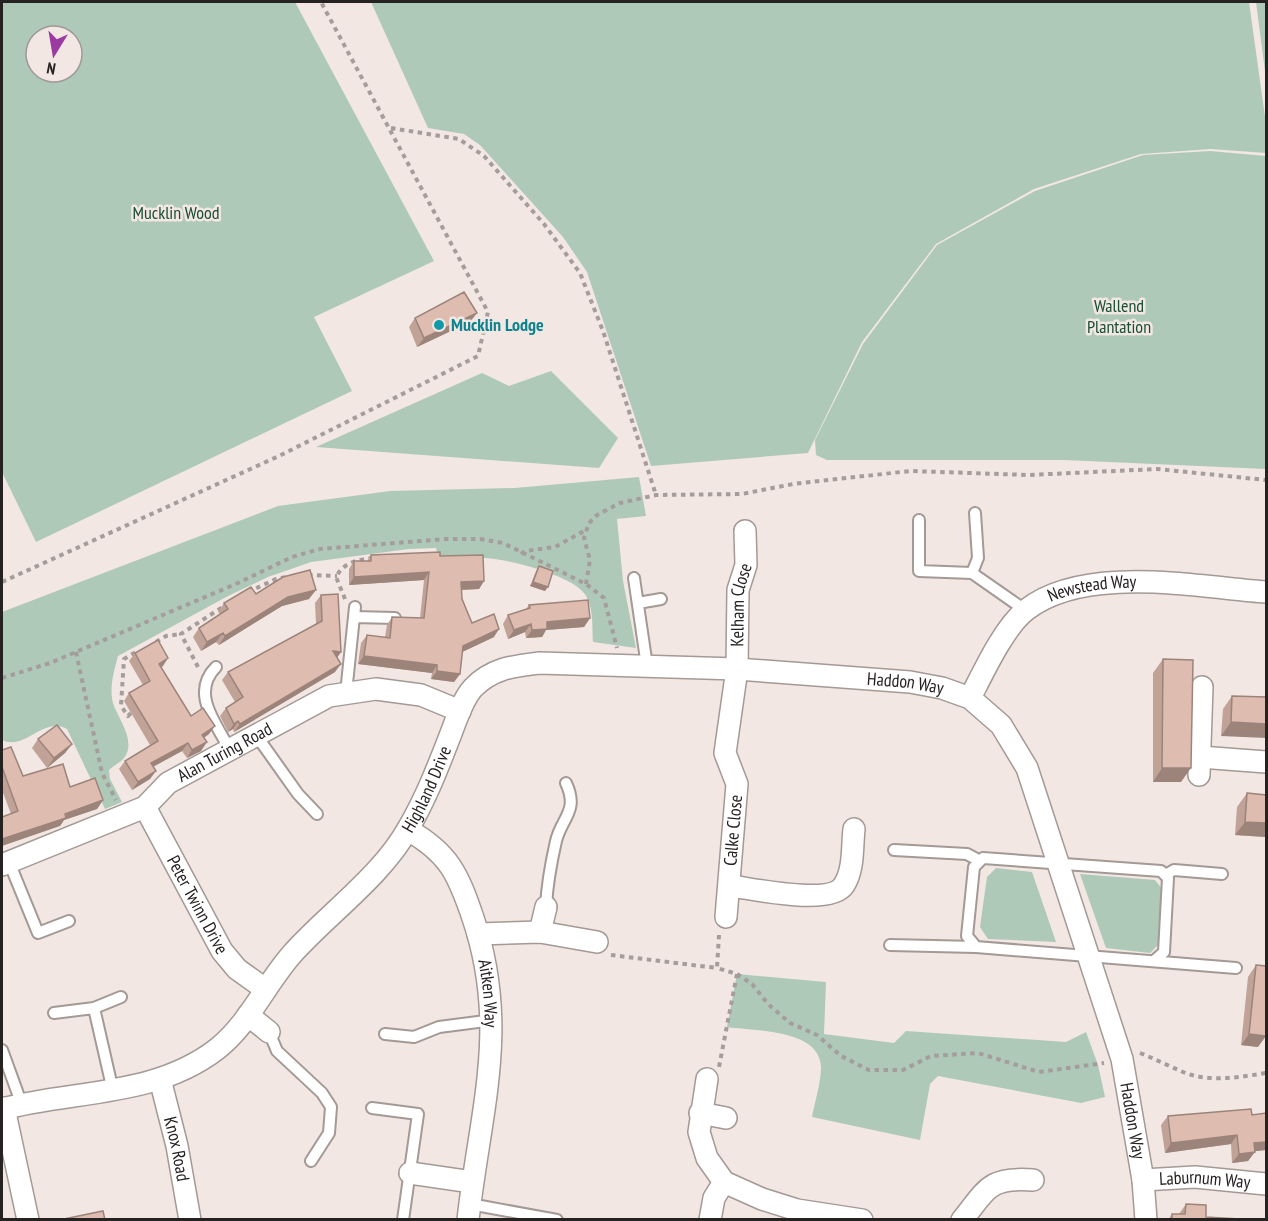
<svg xmlns="http://www.w3.org/2000/svg" width="1268" height="1221" viewBox="0 0 1268 1221" font-family="'PT Sans Narrow',sans-serif">
<rect width="100%" height="100%" fill="#f2e7e3"/>
<!-- green -->
<path fill="#afc9b8" fill-rule="evenodd" d="M2,2H295L434,261L314,317L352,391L36,542L2,472ZM36,36H72V72H36Z
M371,2H1249L1266,124V153L1211,149L1141,154L1034,189L936,244L862,342L808,453L651,466L587,272L563,237L480,145L464,134L428,128Z
M1256,2H1266V79Z
M1210,151L1266,156V469L1064,460H827L816,455L815,440L863,344L937,245L1035,191L1143,155Z
M551,371L618,438L599,468L316,447L482,373L509,386Z
M639,477L646,516L617,519L623,581L636,648L593,642C592,627 594,606 584,593C570,575 508,559 485,558C470,557 454,559 439,560L436,548L409,549L311,562L268,577L228,596L118,656C114,671 109,688 113,703C118,719 137,741 124,758C121,762 113,766 109,770L110,779L122,802L105,809L67,729C43,716 26,751 2,740V612L278,506L390,491L515,488Z
M996,868L1032,872L1056,942L988,939L980,927L987,877Z
M1080,874L1155,880L1162,889L1160,943L1150,953L1106,948Z
M737,974L826,982L824,1034L894,1043L906,1031L1066,1042L1086,1032L1098,1065L1105,1097L1081,1103L938,1076L930,1084L920,1140L812,1117C815,1101 821,1083 821,1067C820,1029 754,1031 727,1027Z"/>
<g fill="none" stroke-linecap="round" stroke-linejoin="round">
<defs>
<path id="service" d="M919,520V571L972,573L1025,610
M972,573L978,558L975,513
M634,578L647,666
M638,603L661,599
M354,617L395,618
M216,667C190,693 216,723 230,750
M346,693L355,607
M256,735L298,794L317,814
M894,850L967,854L980,861
M9,862L38,933L69,921
M1165,875L1174,870L1222,874
M546,907C547,885 551,863 556,841C562,817 579,811 566,783
M890,945L976,947
M1155,960L1164,952L1168,878L1161,871L983,858L974,867L967,936L976,947L1236,968
M94,1008L113,1091
M54,1013L94,1008L121,997
M269,1032L277,1051L322,1093L331,1107L329,1133L311,1161
M385,1034L414,1037L439,1027L493,1020
M2,1050L22,1105
M372,1108L418,1114L403,1220
M470,1204L557,1220"/>
<g id="minor">
<path id="s1" d="M970,698C983,673 1004,627 1026,610C1084,564 1197,587 1266,592"/>
<path d="M1200,757L1266,762"/>
<path d="M1199,775L1202,687"/>
<path id="s2" d="M145,807L222,951L237,969L265,989"/>
<path id="s3" d="M408,830C449,853 458,874 473,918C510,1028 480,1111 468,1220"/>
<path id="s4" d="M2,865L145,807L168,783L329,696L376,689L421,695L460,711"/>
<path d="M731,886C754,889 831,906 844,885C854,870 852,847 854,829"/>
<path id="s5" d="M726,917L737,784L725,753L737,669L738,590L746,565L745,531"/>
<path d="M540,932L546,907"/>
<path d="M478,934L540,932L597,942"/>
<path d="M248,1015L269,1032"/>
<path id="s6" d="M160,1079L177,1146L190,1220"/>
<path d="M707,1079L699,1132L707,1158L724,1182L762,1199L797,1210L862,1220"/>
<path d="M4,1108L28,1220"/>
<path id="s7" d="M2,1109C74,1090 155,1097 217,1049C249,1024 266,983 293,953C329,913 382,876 409,827C426,798 438,767 450,736C456,721 462,700 473,688C492,668 514,666 539,663L737,669L910,682L942,688L970,698L1001,725L1027,768L1122,1059L1143,1180L1146,1220"/>
<path d="M700,1113L726,1118"/>
<path d="M410,1173L472,1182"/>
<path id="s8" d="M1143,1180L1195,1177L1266,1184"/>
<path d="M710,1220L714,1198L724,1182"/>
<path d="M962,1220C988,1188 989,1177 1033,1180"/>
</g>
</defs>
<!-- service casing -->
<use href="#service" stroke="#a39995" stroke-width="14"/>
<!-- minor casing -->
<use href="#minor" stroke="#a39995" stroke-width="24"/>
<!-- path -->
<path stroke="#a59d9a" stroke-width="4" stroke-dasharray="4.5 4.5" stroke-linecap="butt" d="M391,128L459,139L484,156L544,224L580,273L603,331L656,495
M521,554L525,551L555,547L584,531
M308,575L337,576
M2,582L279,456L478,356L488,312L321,2
M586,584L590,560L584,538L589,523L597,515L620,503L656,495L742,494L793,484L910,471L1029,475L1157,469L1266,480
M248,592L276,579L286,577
M345,599L336,577C344,562 357,560 373,558
M156,642L166,636L181,634
M76,652L102,773L116,800
M198,667L181,634L224,606
M2,678L50,663L238,583L292,557L320,549L446,539H480L503,543L586,584L604,598L617,648
M131,713L128,716L121,706L124,659L136,652
M719,935L717,968L737,974L719,1067
M611,955L717,968
M737,974L752,984L768,1004L790,1023L817,1035L841,1056L869,1070H903L931,1056L978,1053L1039,1072L1104,1063
M1140,1053C1155,1059 1169,1066 1183,1072C1209,1083 1240,1077 1266,1073"/>
<!-- service -->
<use href="#service" stroke="#fff" stroke-width="10"/>
<!-- minor -->
<use href="#minor" stroke="#fff" stroke-width="21"/>
</g>
<!-- wall -->
<path fill="#c0a297" d="M415,318L470,322L417,347L409,327Z
M371,555L440,556L484,581L479,589L461,590L462,599L472,623L494,637L462,652L460,674L454,682L431,679L432,673L358,664L361,643L367,635L385,637L387,625L392,617L420,618L424,580L349,585V569L354,561H367Z
M539,566L545,591L530,586L536,571Z
M256,594L309,599L282,606L219,645L216,642L201,651L193,637L199,628L220,614L218,612L224,603Z
M321,595L337,658L335,672L234,732L233,729L228,732L220,716L226,708L235,702L222,680L228,672L316,624L315,603Z
M529,605L590,618L584,627L546,630L542,637L526,638L525,632L508,639L503,624L508,615L526,609Z
M135,653L163,666L161,667L191,716L209,734L204,738L201,751L187,758L182,751L153,767L150,779L132,790L119,769L125,761L150,745L124,701L129,693L143,685L129,661Z
M1163,659L1181,782H1153V673Z
M1232,696L1266,697L1221,736L1223,709Z
M38,739L72,744L65,753L47,768L32,748Z
M2,750L23,776L70,787L103,800L97,809L64,820L60,826L11,814L2,790Z
M1247,793L1266,795V837L1235,835L1237,807Z
M1256,965L1258,1047L1241,1045L1248,977Z
M1266,1113V1150L1255,1151L1248,1161L1232,1163L1231,1144L1165,1153L1161,1125L1168,1116L1252,1115Z
M1186,1204L1206,1217L1256,1220H1168L1172,1214H1179Z"/>
<!-- shaded-wall -->
<path fill="#9c847b" d="M477,313L470,322L417,347L424,338Z
M429,572L424,580L349,585L354,577Z
M484,581L479,589L456,590L461,582Z
M533,582L548,587L545,591L530,586Z
M316,590L309,599L282,606L219,645L225,636L288,597Z
M590,618L584,627L546,630L542,637L526,638L532,630L547,622Z
M531,624L525,632L508,639L514,630Z
M499,629L494,637L458,654L463,646Z
M223,633L216,642L201,651L207,642Z
M333,651L341,652L335,661Z
M364,656L437,665L432,673L358,664Z
M168,658L163,666L153,672L159,664Z
M341,664L335,672L234,732L240,724Z
M437,671L460,674L454,682L431,679Z
M238,721L233,729L228,732L234,724Z
M1231,722L1266,724V738L1221,736Z
M215,726L209,734L196,743L202,735Z
M207,742L201,751L187,758L192,750Z
M188,743L182,751L145,771L151,763Z
M72,744L65,753L47,768L54,758Z
M1162,768H1191L1181,782H1153Z
M156,771L150,779L132,790L138,782Z
M103,800L97,809L64,820L60,826L2,846V839L65,814Z
M1245,822L1266,823V837L1235,835Z
M1249,1034L1266,1036L1258,1047L1241,1045Z
M1237,1135L1231,1144L1165,1153L1171,1143Z
M1266,1142V1150L1248,1152L1254,1143Z
M1255,1152L1248,1161L1232,1163L1239,1154Z"/>
<!-- building -->
<path fill="#dfbcb0" stroke="#9c847b" stroke-width="1.5" d="M464,292L477,313L424,338L415,318Z
M440,552V556L483,555L484,581L461,582L462,599L472,623L494,614L499,629L463,646L460,674L437,671V665L364,656L367,635L390,638L392,617L424,618L429,572L354,577V561H371V555Z
M539,566L553,571L548,587L533,582Z
M310,570L316,590L288,597L225,636L223,633L207,642L199,628L228,609L224,603L251,587L256,594L283,577Z
M338,594L341,652L333,651L341,664L240,724L238,721L234,724L226,708L243,697L228,672L322,621L321,595Z
M588,600L590,618L547,622V629L532,630L531,624L514,630L508,615L530,608L529,605Z
M158,640L168,658L159,664L191,716L203,708L215,726L202,735L207,742L192,750L188,743L151,763L156,771L138,782L125,761L158,741L129,693L150,681L135,653Z
M1163,659L1193,660L1191,768H1162Z
M1232,696L1266,697V724L1231,722Z
M57,725L72,744L54,758L38,739Z
M11,747L23,776L63,764L70,787L95,778L103,800L65,814L66,818L2,839V817L18,811L2,767V750Z
M1247,793L1266,795V823L1245,822Z
M1256,965L1266,966V1036L1249,1034Z
M1251,1109L1252,1115L1266,1113V1142L1254,1143L1255,1152L1239,1154L1237,1135L1171,1143L1168,1116Z
M1186,1204L1206,1205V1217L1256,1220H1172V1214H1185Z
M103,1211L105,1220H59Z"/>
<!-- markers -->
<circle fill="#0f9aa8" stroke="#f2e7e3" stroke-width="2" cx="439" cy="325" r="6"/>
<g text-anchor="middle" stroke-width="5" stroke-linejoin="round" paint-order="stroke">
<!-- park labels -->
<g font-size="18" fill="#184e33" stroke="#f2e7e3">
<text x="176" y="219">Mucklin Wood</text>
<text x="1119" y="312">Wallend<tspan x="1119" dy="21">Plantation</tspan></text>
</g>
<!-- culture labels -->
<g font-size="18" font-weight="bold" fill="#0d838f" stroke="#f2e7e3" text-anchor="start">
<text x="451" y="331">Mucklin Lodge</text>
</g>
<!-- street labels -->
<g font-size="18" fill="#262221" stroke="#f2e7e3">
<text dy="6" stroke="none"><textPath href="#s1" startOffset="176">Newstead Way</textPath></text>
<text dy="6" stroke="none"><textPath href="#s5" startOffset="316">Kelham Close</textPath></text>
<text dy="6" stroke="none"><textPath href="#s7" startOffset="1113">Haddon Way</textPath></text>
<text dy="6" stroke="none"><textPath href="#s4" startOffset="252">Alan Turing Road</textPath></text>
<text dy="6" stroke="none"><textPath href="#s7" startOffset="562">Highland Drive</textPath></text>
<text dy="6" stroke="none"><textPath href="#s5" startOffset="87">Calke Close</textPath></text>
<text dy="6" stroke="none"><textPath href="#s2" startOffset="111">Peter Twinn Drive</textPath></text>
<text dy="6" stroke="none"><textPath href="#s3" startOffset="190">Aitken Way</textPath></text>
<text dy="6" stroke="none"><textPath href="#s7" startOffset="1640">Haddon Way</textPath></text>
<text dy="6" stroke="none"><textPath href="#s6" startOffset="72">Knox Road</textPath></text>
<text dy="6" stroke="none"><textPath href="#s8" startOffset="62">Laburnum Way</textPath></text>
</g>
</g>
<!-- border -->
<rect width="1268" height="1221" fill="none" stroke="#262221" stroke-width="6"/>
<!-- north arrow -->
<g transform="translate(54 54) rotate(191)"><circle r="28" fill="#f2e7e3" stroke="#a09895" stroke-width="1.5"/>
<path d="M0-4.5L10 22L0 15L-10 22Z" fill="#9b3aa1"/>
<text y="-9" font-size="16" font-weight="bold" text-anchor="middle" fill="#262221">N</text>
</g>
</svg>
